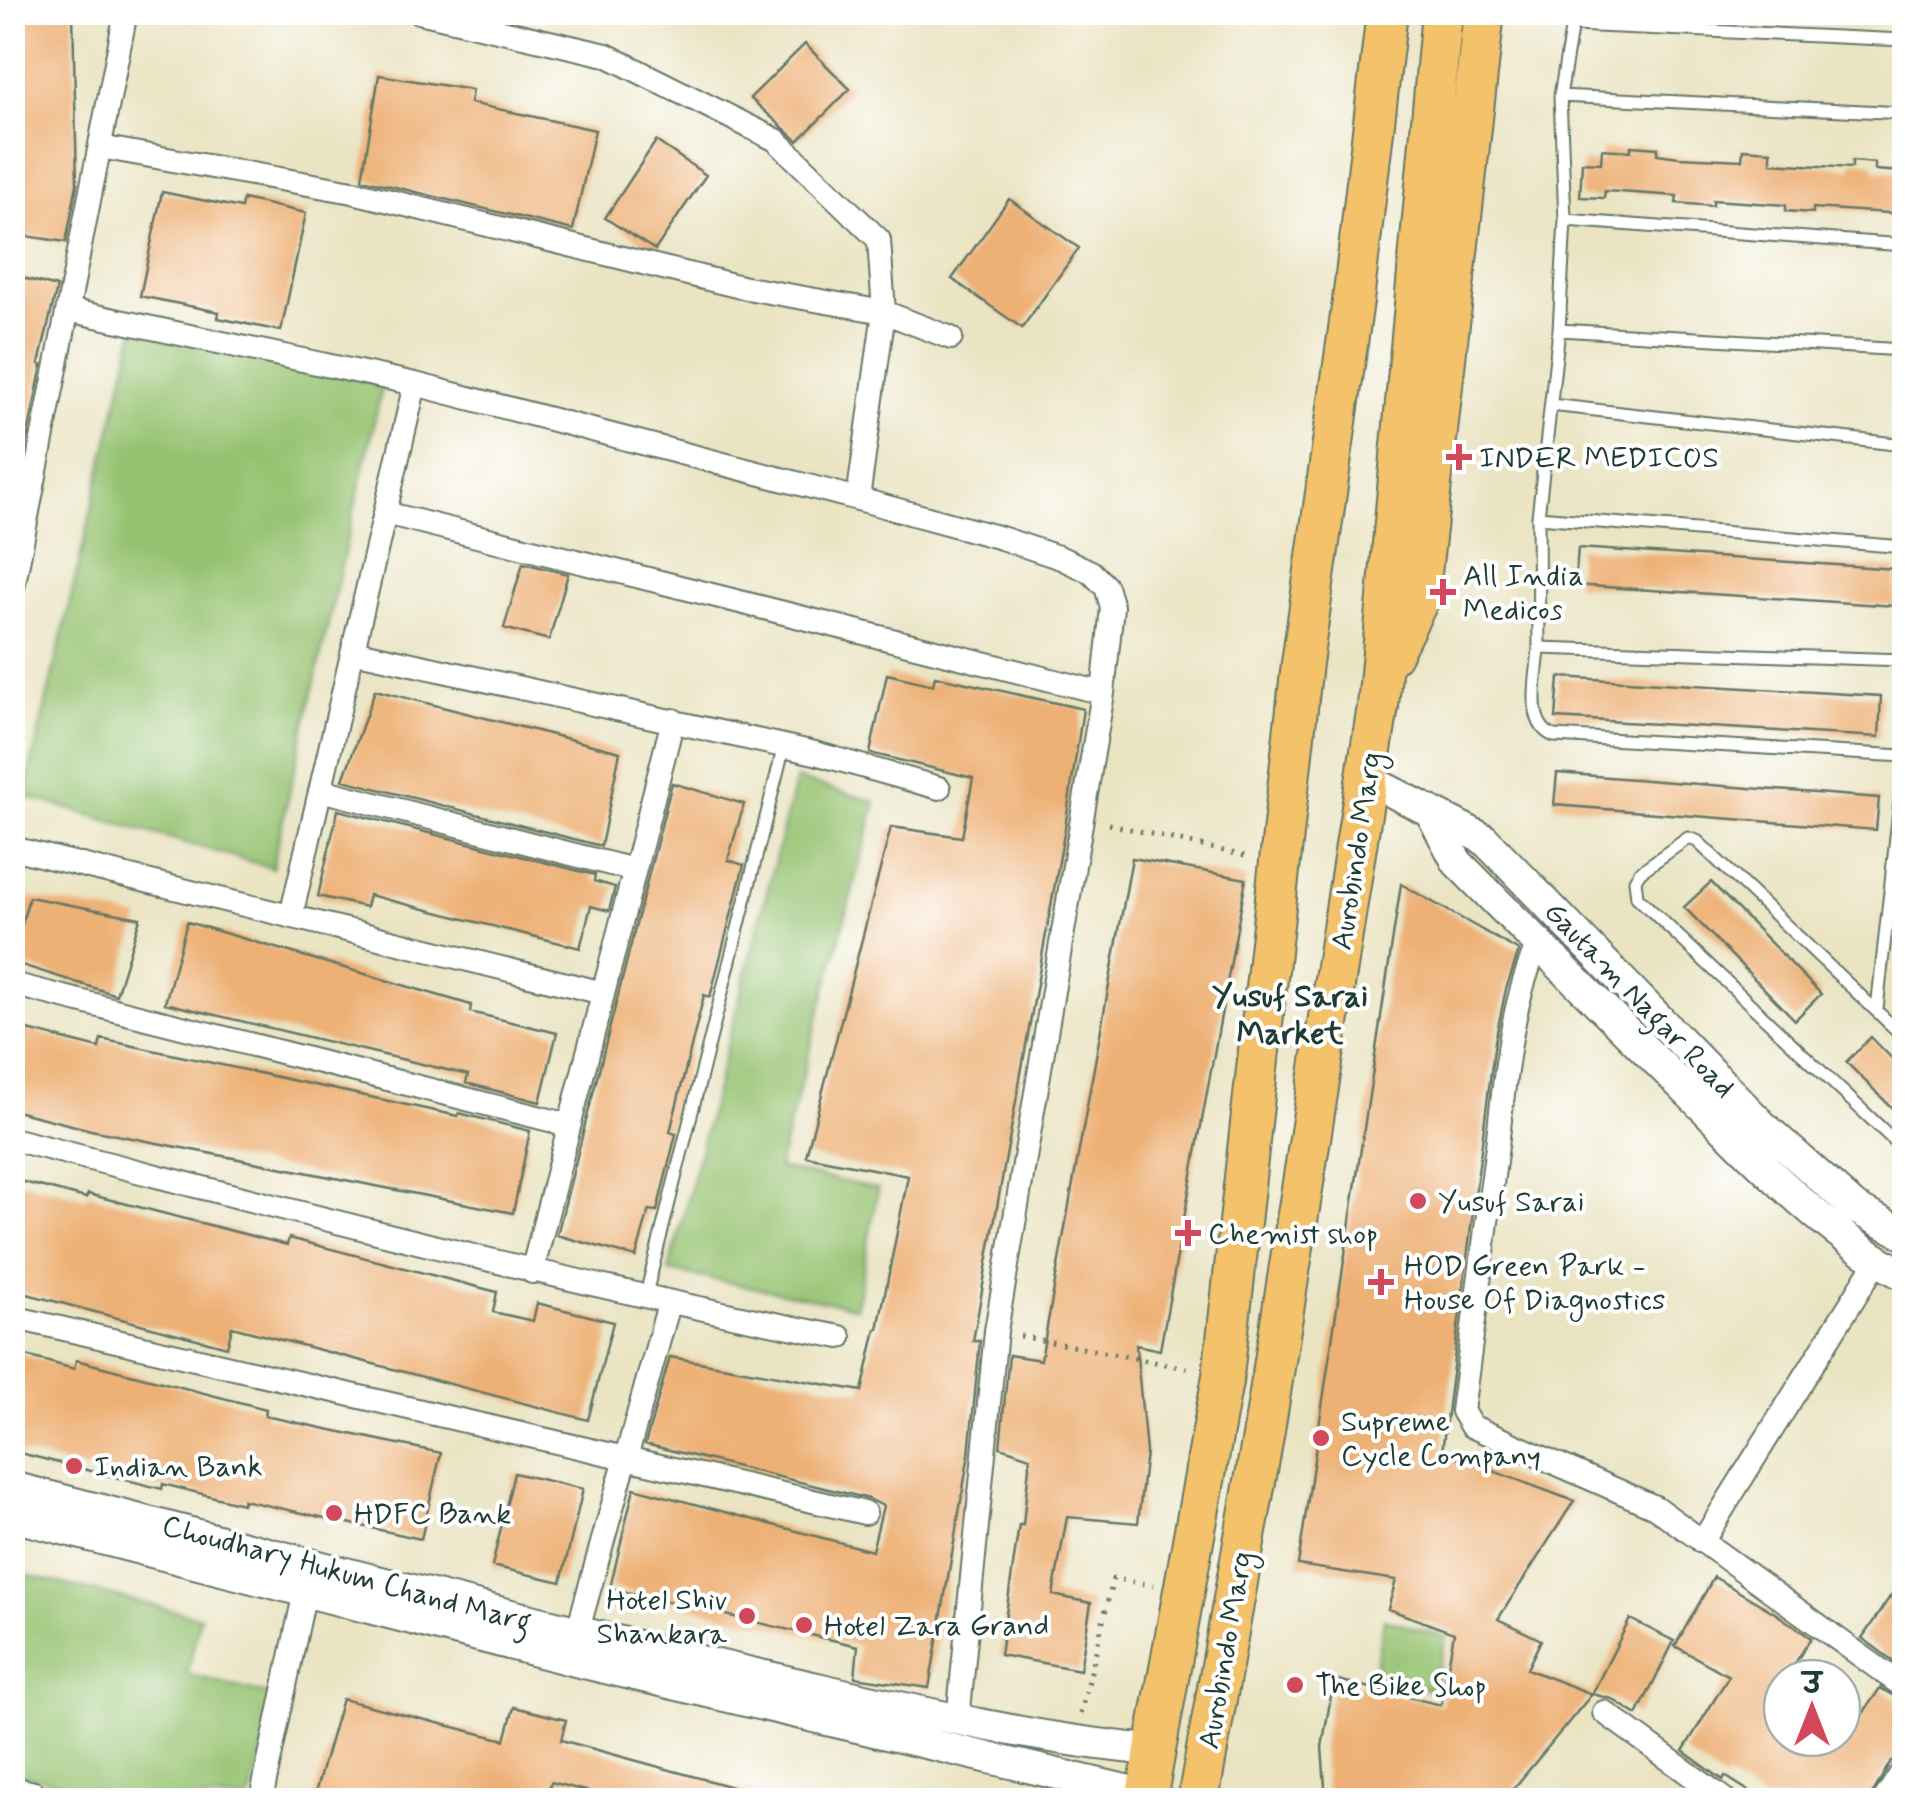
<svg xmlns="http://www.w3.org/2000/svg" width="1917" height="1813" viewBox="0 0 1917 1813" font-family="Mynerve,'Playpen Sans Deva',sans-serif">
<rect width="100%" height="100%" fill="#fff"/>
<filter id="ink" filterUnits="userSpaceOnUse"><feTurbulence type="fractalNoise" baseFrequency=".01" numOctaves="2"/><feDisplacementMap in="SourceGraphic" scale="20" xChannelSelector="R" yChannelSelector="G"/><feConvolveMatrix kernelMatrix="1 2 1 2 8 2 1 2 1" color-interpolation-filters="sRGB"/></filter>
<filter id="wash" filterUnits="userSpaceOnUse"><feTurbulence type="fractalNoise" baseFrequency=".0048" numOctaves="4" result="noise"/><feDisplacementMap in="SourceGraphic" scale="40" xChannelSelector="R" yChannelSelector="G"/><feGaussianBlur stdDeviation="2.25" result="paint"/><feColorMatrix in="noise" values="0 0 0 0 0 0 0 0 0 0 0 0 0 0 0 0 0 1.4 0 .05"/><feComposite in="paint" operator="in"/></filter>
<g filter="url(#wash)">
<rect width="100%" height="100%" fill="#eae4c3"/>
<!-- park -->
<path fill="#95c270" stroke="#5a8052" stroke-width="2.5" d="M138,315L384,379L272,868L24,796Z
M796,779L876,802L778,1168L878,1189L856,1307L669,1271Z
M13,1572L200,1617L187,1674L279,1698L249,1800H140L13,1773Z
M1384,1619L1446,1637L1433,1691L1374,1674Z"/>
<g id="blocks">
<!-- building -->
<path fill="#edb074" d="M12,12H73L77,184L66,242L12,234Z
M805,44L850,89L798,141L750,98Z
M379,75L472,90L470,103L595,130L573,230L362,179Z
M656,141L706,175L655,250L605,218Z
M1631,146L1658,148L1657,154L1679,157L1742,160L1743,149L1771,151V163L1852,168V161L1875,163V170L1904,172V214L1813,208V213L1786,211V205L1713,200V206L1676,203L1677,196L1605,191L1604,198L1580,197L1582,162L1601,163L1602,149L1631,151Z
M162,192L241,208L243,199L306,213L281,331L218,318L219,312L140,296Z
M1009,199L1079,248L1022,328L952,279Z
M12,275L57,287L39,364L42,365L19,480H12Z
M1578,548L1897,569L1895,606L1575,585Z
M523,563L568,574L549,640L504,628Z
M887,674L933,685L935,676L1083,709L1065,828L973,1341H980L969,1454L929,1688L855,1677L858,1646L610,1588L634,1488L872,1551L883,1506L869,1499L645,1444L670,1357L862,1391L876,1329H878L908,1176L806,1156L891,827L962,837L973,778L870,753Z
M1559,677L1881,696L1879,737L1556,718Z
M375,690L620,752L601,846L343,780Z
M1557,773L1879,798L1876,830L1554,805Z
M672,783L744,804L728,860L744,865L710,997L704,995L670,1132L676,1134L657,1211L649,1210L636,1257L557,1235Z
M338,810L595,875L594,881L615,887L609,911L591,906L580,948L369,895L366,907L318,896Z
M1132,858L1246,879L1160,1350L1136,1345L1146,1452L1138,1523L1067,1517L1053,1595L1091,1603L1080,1670L1000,1655L1019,1525H1023L1030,1457L1000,1447L1009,1355L1041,1360Z
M1711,882L1821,994L1795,1020L1684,907Z
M1401,884L1519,951L1506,989L1495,1041L1442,1452L1574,1501L1498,1619L1541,1640L1527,1669L1592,1694L1504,1800H1326L1322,1747L1334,1679L1441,1705L1454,1633L1388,1609L1396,1580L1298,1565Z
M29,897L140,918L116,995L12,962Z
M187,922L471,1005L470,1012L557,1033L540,1102L466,1083L468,1075L165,1003Z
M12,1026L99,1048L101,1039L458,1116L459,1113L530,1131L513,1213L91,1130L12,1110Z
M1871,1037L1904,1071V1120L1846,1062Z
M12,1179L86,1198L88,1194L287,1245L289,1238L497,1292L493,1312L533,1321L537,1303L613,1322L588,1420L232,1327L227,1347L12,1290Z
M12,1352L74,1369L76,1360L266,1409L265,1416L441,1453L421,1539L243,1500L242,1504L163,1484L162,1489L12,1451Z
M514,1473L583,1489L561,1582L492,1566Z
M1904,1576V1669L1862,1638Z
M1714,1577L1775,1613L1811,1638L1786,1678H1782V1738L1846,1739L1880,1688L1904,1702V1754L1891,1761L1869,1800H1763L1725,1776L1723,1780L1683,1751L1729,1676L1675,1646Z
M1630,1619L1674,1641L1637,1715L1612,1699L1592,1694Z
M342,1699L505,1740L514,1707L566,1720L561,1740L754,1793L753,1800H621L551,1782L546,1800H313Z"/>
</g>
</g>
<g filter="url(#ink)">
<use href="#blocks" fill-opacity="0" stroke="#676" stroke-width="2.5"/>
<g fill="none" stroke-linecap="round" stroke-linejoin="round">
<defs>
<path id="service" d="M1574,12L1560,96L1565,220L1559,330L1538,517L1539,648L1904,660
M1574,25L1904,40
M1560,96L1904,113
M1565,220L1904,245
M1559,330L1904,350
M1551,405L1904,445
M1538,517L1904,547
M1539,648C1538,674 1524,725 1554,736L1904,756
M1877,1009L1904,764
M1904,1037L1697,841L1688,838L1640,872L1635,880L1637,897L1904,1150
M645,1298L784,746"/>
<path id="minor" d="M419,12L606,55L776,140L879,240L884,312L858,499
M100,147L353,192L741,287L884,312L951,338
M68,310L415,384L858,499L1001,538L1061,558L1091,572L1106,587L1112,607L1103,693L996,1331L958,1720
M385,513L1103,693
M12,593L126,12
M353,651L815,753L939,788
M321,790L634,870
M12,848L603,993
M291,916L415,384
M1538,944C1510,1006 1505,1079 1497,1146C1485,1234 1474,1323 1462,1411L1471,1426L1655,1507L1904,1687
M12,984L569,1125
M12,1139C288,1209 561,1283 840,1337
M532,1272L673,720
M12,1317L865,1513
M1702,1542L1877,1261
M577,1633L669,1304
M1604,1712L1725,1800
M12,1788L34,1793L41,1800
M261,1800L305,1591
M1884,1800L1904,1769"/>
<path id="tertiary" d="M1367,779L1484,839L1763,1126L1855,1208L1904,1234
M1430,811L1457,862C1536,942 1615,1020 1695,1099C1753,1157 1832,1239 1904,1275
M12,1487C259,1550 504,1616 752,1673C885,1703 1017,1738 1153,1750
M12,1516L571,1660L1147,1795"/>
<path id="trunk" d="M1391,654L1418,600L1484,12
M1146,1800L1223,1376L1302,663L1353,301L1387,12
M1198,1800L1264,1431L1378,706L1442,12"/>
</defs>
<!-- service casing -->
<use href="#service" stroke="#676" stroke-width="15"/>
<!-- minor casing -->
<use href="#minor" stroke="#676" stroke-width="26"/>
<!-- tertiary casing -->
<use href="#tertiary" stroke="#676" stroke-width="34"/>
<!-- trunk casing -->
<use href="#trunk" stroke="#676" stroke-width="44"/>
<!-- path -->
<path stroke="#676" stroke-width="5" stroke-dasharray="2.5 8" stroke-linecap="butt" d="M1109,824L1249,857
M1020,1336L1191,1369
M1081,1714L1113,1579L1153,1585"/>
<!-- service -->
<use href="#service" stroke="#fff" stroke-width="11"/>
<!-- minor -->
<use href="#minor" stroke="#fff" stroke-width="22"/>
<!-- tertiary -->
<use href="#tertiary" stroke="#fff" stroke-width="30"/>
<!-- trunk -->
<use href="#trunk" stroke="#f3c26a" stroke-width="40"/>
</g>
</g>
<!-- markers -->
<g fill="#d1495b" stroke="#fff" stroke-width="4">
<path d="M1454 442h10v10h10v10h-10v10h-10v-10h-10v-10h10z"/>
<path d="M1438 577h10v10h10v10h-10v10h-10v-10h-10v-10h10z"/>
<circle cx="1418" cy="1201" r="10"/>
<path d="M1183 1218h10v10h10v10h-10v10h-10v-10h-10v-10h10z"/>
<path d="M1376 1267h10v10h10v10h-10v10h-10v-10h-10v-10h10z"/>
<circle cx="1321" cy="1438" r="10"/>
<circle cx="74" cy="1466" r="10"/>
<circle cx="334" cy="1513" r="10"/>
<circle cx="747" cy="1616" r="10"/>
<circle cx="804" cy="1625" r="10"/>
<circle cx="1295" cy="1685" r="10"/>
</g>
<g text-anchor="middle" stroke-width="8" stroke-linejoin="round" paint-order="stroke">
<!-- poi labels -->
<g font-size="30" fill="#1f3d34" stroke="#fff" text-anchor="start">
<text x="1479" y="467">INDER MEDICOS</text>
<text x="1463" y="585">All India<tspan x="1463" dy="34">Medicos</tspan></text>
<text x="1438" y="1211">Yusuf Sarai</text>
<text x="1208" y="1243">Chemist shop</text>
<text x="1404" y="1275">HOD Green Park -<tspan x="1404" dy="34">House Of Diagnostics</tspan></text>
<text x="1341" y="1431">Supreme<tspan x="1341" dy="34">Cycle Company</tspan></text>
<text x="94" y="1476">Indian Bank</text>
<text x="354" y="1523">HDFC Bank</text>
<text x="727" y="1609" text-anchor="end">Hotel Shiv<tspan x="727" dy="34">Shankara</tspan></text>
<text x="824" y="1635">Hotel Zara Grand</text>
<text x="1315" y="1695">The Bike Shop</text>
</g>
<!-- street labels -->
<g font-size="30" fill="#1f3d34" stroke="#fff">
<text transform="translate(1356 851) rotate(-81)" y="10">Aurobindo Marg</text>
<text transform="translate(1640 999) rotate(46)" y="10">Gautam Nagar Road</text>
<text transform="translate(347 1573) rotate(15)" y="10">Choudhary Hukum Chand Marg</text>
<text transform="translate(1225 1650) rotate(-80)" y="10">Aurobindo Marg</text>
</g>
<!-- neighbourhood labels -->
<g font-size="32" font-weight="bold" fill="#1f3d34" stroke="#fff">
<text x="1290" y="1006">Yusuf Sarai<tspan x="1290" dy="37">Market</tspan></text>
</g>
</g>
<!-- margin -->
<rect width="1917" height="1813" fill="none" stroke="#fff" stroke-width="50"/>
<!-- north arrow -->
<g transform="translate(1812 1708)"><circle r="48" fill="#ffffff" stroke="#a5b1ae" stroke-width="2.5"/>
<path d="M0-8L18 38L0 25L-18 38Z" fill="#d1495b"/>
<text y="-15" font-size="28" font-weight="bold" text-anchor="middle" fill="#1f3d34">उ</text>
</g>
</svg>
